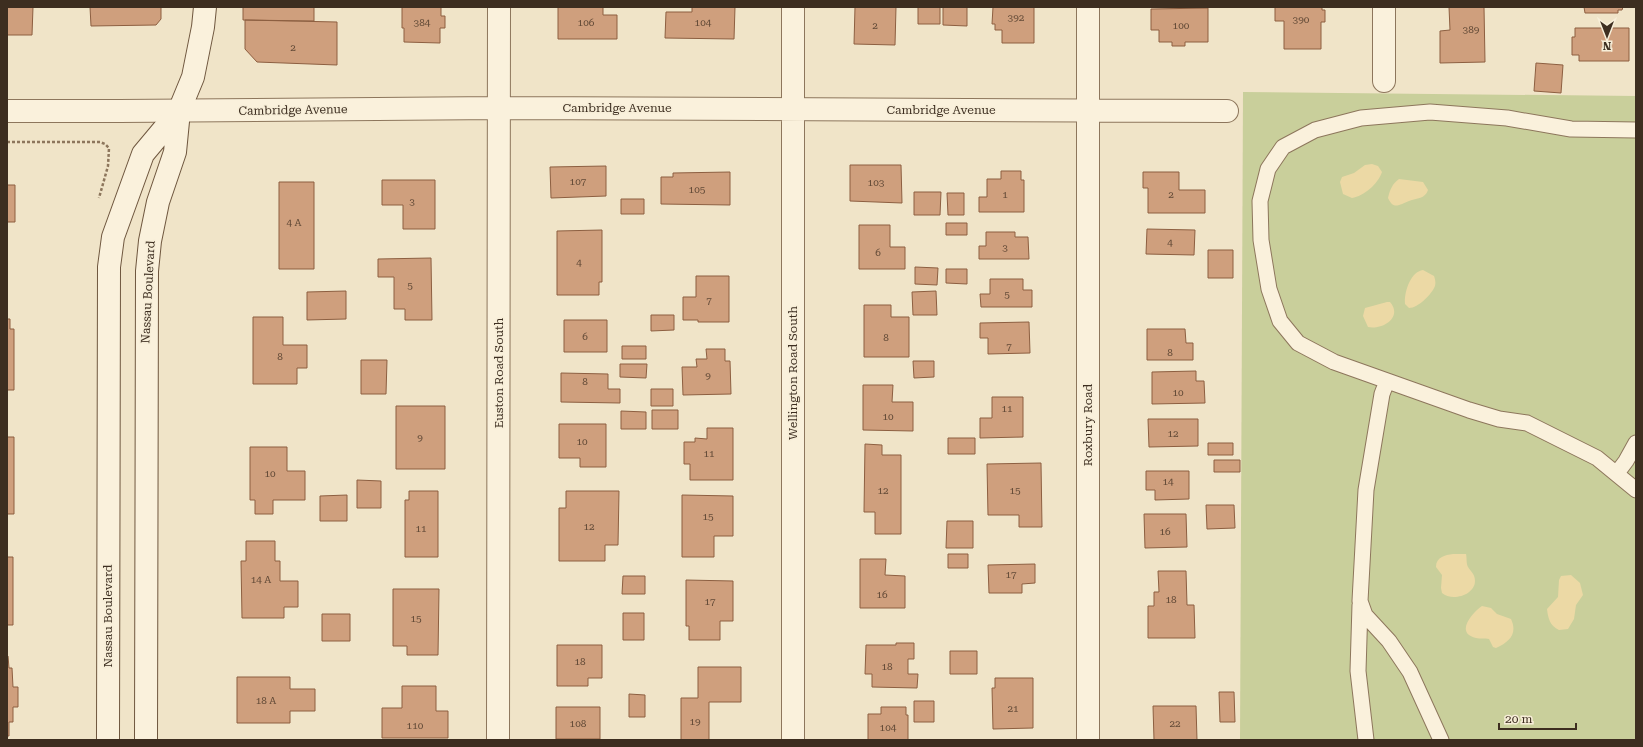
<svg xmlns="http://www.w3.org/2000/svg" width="1643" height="747" viewBox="0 0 1643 747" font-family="'Roboto Serif',serif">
<rect width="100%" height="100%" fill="#f0e4c8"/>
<!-- green -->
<path fill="#c9cf9b" d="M1243,92L1636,96V740H1240Z"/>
<!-- sand -->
<path fill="#ecd9a5" d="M1372,164L1378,166L1382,172C1378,184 1364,196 1352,198L1343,194L1340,182L1342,177L1354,173L1365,165Z
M1399,179L1423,182L1428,190C1425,199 1417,198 1409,201C1400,204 1394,211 1388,198C1390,190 1392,184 1399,179Z
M1423,270L1434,276C1435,279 1436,282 1435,286C1432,294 1418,308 1409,308L1405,304C1404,293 1410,272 1423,270Z
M1387,302H1390C1403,317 1383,330 1368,327L1363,316L1365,308Z
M1453,554H1466C1467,558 1466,563 1468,567C1471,572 1475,574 1475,581C1475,595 1452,602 1442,593L1441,588L1442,575L1436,567C1436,557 1445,555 1453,554Z
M1571,575L1580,583L1583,595L1576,605L1574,619L1568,629L1559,630C1550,626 1548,618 1547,609L1558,597L1559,580L1561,576Z
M1482,606L1491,608L1497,614L1511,619C1518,634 1509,642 1496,648L1493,647L1489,639C1485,638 1480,639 1476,638C1454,633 1473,612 1482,606Z"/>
<!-- building -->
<path fill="#cf9f7d" stroke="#8d5f41" d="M7,7H33L32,35H7Z
M90,7H161V19L156,25L91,26Z
M243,7H314V21L243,20Z
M402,7H441V16H445V28H440V43L404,42V28H402Z
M558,7H603V15H617V39H558Z
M692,7H735L734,39L665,38L666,12H692Z
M855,7H896L895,45L854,44Z
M918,7H940V24H918Z
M943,7H967V26L943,25Z
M993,7H1034V43H1002V30H995V24H992Z
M1275,7H1322V10H1325V22H1321V49H1284V21H1275Z
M1449,7H1484L1485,62L1440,63V31L1450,30Z
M1584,7H1623L1622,10H1618V13H1585Z
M1208,8V42H1185V46H1172V42H1159V30H1151V9Z
M245,20L337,22V65L257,62L245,49Z
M1575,28H1629V61H1579V55H1572V37H1575Z
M1536,63L1563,65L1561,93L1534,91Z
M850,165H901L902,203L850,201Z
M606,166V196L551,198L550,167Z
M1001,171H1021V180H1024V212H979V197H987V179H1001Z
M730,172V205L661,204V177H673V173Z
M1143,172H1179V190H1205V213H1148V188H1143Z
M382,180H435V229H403V205H382Z
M279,182H314V269H279Z
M7,185H15V222H7Z
M914,192H941L940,215H914Z
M947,193H964V215H948Z
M621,199H644V214H621Z
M946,223H967V235H946Z
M859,225H890V247H905V269H859Z
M1147,229L1195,230L1194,255L1146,254Z
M602,230V282H599V295H557V231Z
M986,232H1015V237H1028L1029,259H979V246H986Z
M1208,250H1233V278H1208Z
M431,258L432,320H405V309H394V277H378V259Z
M915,267L938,268L937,285L915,284Z
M946,269H967V284L946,283Z
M696,276H729V322H698V320H683V297H696Z
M990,279H1023V290H1032V307H981L980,294H990Z
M346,291V319L307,320V292Z
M936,291L937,315H913L912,292Z
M864,305H891V317H909V357H864Z
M651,315H674V330L651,331Z
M253,317H283V345H307V368H297V384H253Z
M7,319H10V329H14V390H7Z
M564,320H607V352H564Z
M1029,322L1030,353L988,354V338H980V323Z
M1147,329H1185L1186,343H1193V360H1147Z
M622,346H646V359H622Z
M706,349H725V361H730L731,394L683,395L682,367H697L696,359H707Z
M361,360H387L386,394H361Z
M913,361H934V377L914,378Z
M620,364H647L646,378L620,377Z
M1196,371V381H1204L1205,403L1152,404V372Z
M561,373L608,374V389H620V403L561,402Z
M863,385H893L892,402H913V431L863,430Z
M651,389H673V406H651Z
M992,397H1023V437L980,438V418H992Z
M396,406H445V469H396Z
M652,410H678V429H652Z
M621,411L646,412V429H621Z
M1148,419H1198V446L1149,447Z
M559,424H606V467H580V458H559Z
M707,428H733V480H690V464H684V442H695V438L707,439Z
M7,437H14V514H7Z
M948,438H975V454H948Z
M1208,443H1233V455H1208Z
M865,444L882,445V455H901V534H875V512H864Z
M250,447H287V471H305V500H273V514H255V500H250Z
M1214,460H1240V472H1214Z
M1041,463L1042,527H1019V515H988L987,464Z
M1146,471H1189V499L1155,500V490H1146Z
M357,480L381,481V508H357Z
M409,491H438V557H405V500H409Z
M566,491H619L618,545H605V561H559V508H566Z
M347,495V521H320V496Z
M682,495L733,496V536H714V557H682Z
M1206,505H1234L1235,528L1207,529Z
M1144,514H1186L1187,547L1145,548Z
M947,521H973V548H946Z
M246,541H275V561H280V581H298V607H284V618H242L241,561H246Z
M948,554H968V568H948Z
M7,557H13V625H7Z
M860,559H886L885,575L905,576V608H860Z
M1035,564V583L1022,584V593H989L988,565Z
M1158,571H1186L1187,605H1194L1195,638H1148V606H1154V592H1159Z
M623,576H645V594H622Z
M686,580L733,581V621H720V640H689V626H686Z
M393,589H439L438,655H407V646H393Z
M623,613H644V640H623Z
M322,614H350V641H322Z
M896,643H914V659H908V674H918L917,688L872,687V674H865L866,645H896Z
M557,645H602V678H588V686H557Z
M950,651H977V674H950Z
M7,656H8L9,668H12L13,687H18V707H13V722H9V736H7Z
M698,667H741V702H709V740H681V698H698Z
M237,677H290V689H315V711H290V723H237Z
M995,678H1033V728L993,729L992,688H995Z
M402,686H436V711H448V738H382V708H402Z
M1219,692H1234L1235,722H1220Z
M629,694L645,695V717H629Z
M914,701H934V722H914Z
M1153,706H1196L1197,740H1154Z
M556,707H600V739H556Z
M881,707H906V715H908V740H868V714H881Z"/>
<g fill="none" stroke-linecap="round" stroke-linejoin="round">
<defs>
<path id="lane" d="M1636,130L1571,129L1507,118L1430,112L1361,118L1315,130L1283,147L1268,169L1260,201L1261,240L1269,289L1280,321L1298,343L1334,362L1469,410L1499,419L1527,423L1597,458L1636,490
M1387,381L1382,394L1366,490L1360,601L1365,615L1389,641L1410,672L1441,740
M1617,473L1626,461L1636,443
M1360,605L1358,671L1366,740"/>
<path id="street" d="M793,7V740
M1384,81V7
M7,111H119L499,108L1227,111
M498,740L499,7
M1088,740V7"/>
<path id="secondary" d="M108,740L109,267L113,237L143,154L179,111
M146,740L147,271L150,241L158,202L175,152L179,111L193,77L203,27L205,7"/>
</defs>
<!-- lane casing -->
<use href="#lane" stroke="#8d765c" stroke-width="17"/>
<!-- street casing -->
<use href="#street" stroke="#8d765c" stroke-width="24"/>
<!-- secondary casing -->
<use href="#secondary" stroke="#6f573f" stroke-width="24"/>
<!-- path -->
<path stroke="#8d765c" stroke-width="2.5" stroke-dasharray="3 2" stroke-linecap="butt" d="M7,142H100L105,144L109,148L108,166L99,198"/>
<!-- lane -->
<use href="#lane" stroke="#faf1dc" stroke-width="15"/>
<!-- street -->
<use href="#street" stroke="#faf1dc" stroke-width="22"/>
<!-- secondary -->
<use href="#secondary" stroke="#faf1dc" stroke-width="22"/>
</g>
<g text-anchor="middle" stroke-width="3" stroke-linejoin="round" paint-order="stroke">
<!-- number labels -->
<g font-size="10" fill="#624a37">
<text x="1016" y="21">392</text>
<text x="1301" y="23">390</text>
<text x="422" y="26">384</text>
<text x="586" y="26">106</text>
<text x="703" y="26">104</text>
<text x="875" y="29">2</text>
<text x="1181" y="29">100</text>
<text x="1471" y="33">389</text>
<text x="293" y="51">2</text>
<text x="578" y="185">107</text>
<text x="876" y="186">103</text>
<text x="697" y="193">105</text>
<text x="1005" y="198">1</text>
<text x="1171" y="198">2</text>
<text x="412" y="205">3</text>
<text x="294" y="226">4 A</text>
<text x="1170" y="246">4</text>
<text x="1005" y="251">3</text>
<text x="878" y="256">6</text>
<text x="579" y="266">4</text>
<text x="410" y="289">5</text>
<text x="1007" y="298">5</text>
<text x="709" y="304">7</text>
<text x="585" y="340">6</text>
<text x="886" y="341">8</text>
<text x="1009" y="350">7</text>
<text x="1170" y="356">8</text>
<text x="280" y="360">8</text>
<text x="708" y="379">9</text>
<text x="585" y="385">8</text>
<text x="1178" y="396">10</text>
<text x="1007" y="412">11</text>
<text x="888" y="420">10</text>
<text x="1173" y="437">12</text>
<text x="420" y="441">9</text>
<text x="582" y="445">10</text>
<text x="709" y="457">11</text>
<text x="270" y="477">10</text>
<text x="1168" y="485">14</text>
<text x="883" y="494">12</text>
<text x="1015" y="494">15</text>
<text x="708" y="520">15</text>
<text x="589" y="530">12</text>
<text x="421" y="532">11</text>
<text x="1165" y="535">16</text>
<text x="1011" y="578">17</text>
<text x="261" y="583">14 A</text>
<text x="882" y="598">16</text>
<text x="1171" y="603">18</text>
<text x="710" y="605">17</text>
<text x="416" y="622">15</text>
<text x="580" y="665">18</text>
<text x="887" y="670">18</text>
<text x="266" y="704">18 A</text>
<text x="1013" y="712">21</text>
<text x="695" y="725">19</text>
<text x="578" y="727">108</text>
<text x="1175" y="727">22</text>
<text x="415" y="729">110</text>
<text x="888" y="731">104</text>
</g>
<!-- street labels -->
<g font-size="12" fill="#3d2e20" stroke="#f7eed8">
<text x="617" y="112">Cambridge Avenue</text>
<text transform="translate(293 110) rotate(-1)" y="4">Cambridge Avenue</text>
<text x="941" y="114">Cambridge Avenue</text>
<text transform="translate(148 292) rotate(-87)" y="4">Nassau Boulevard</text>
<text transform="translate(499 373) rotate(-90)" y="4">Euston Road South</text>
<text transform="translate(793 373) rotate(-90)" y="4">Wellington Road South</text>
<text transform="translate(1088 425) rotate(-90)" y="4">Roxbury Road</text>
<text transform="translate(108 616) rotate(-90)" y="4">Nassau Boulevard</text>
</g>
</g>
<!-- border -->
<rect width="1643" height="747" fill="none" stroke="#3d2e20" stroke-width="16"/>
<!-- north arrow -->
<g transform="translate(1607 36) rotate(180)" stroke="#f7eed8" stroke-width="3" paint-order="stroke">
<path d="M0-3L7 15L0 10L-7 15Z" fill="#3d2e20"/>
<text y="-6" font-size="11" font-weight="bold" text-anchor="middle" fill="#3d2e20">N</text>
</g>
<!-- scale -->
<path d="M1499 723v6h77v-6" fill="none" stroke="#3d2e20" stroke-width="2"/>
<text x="1505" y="723" font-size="12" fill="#3d2e20" stroke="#f7eed8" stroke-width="3" paint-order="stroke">20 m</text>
</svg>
